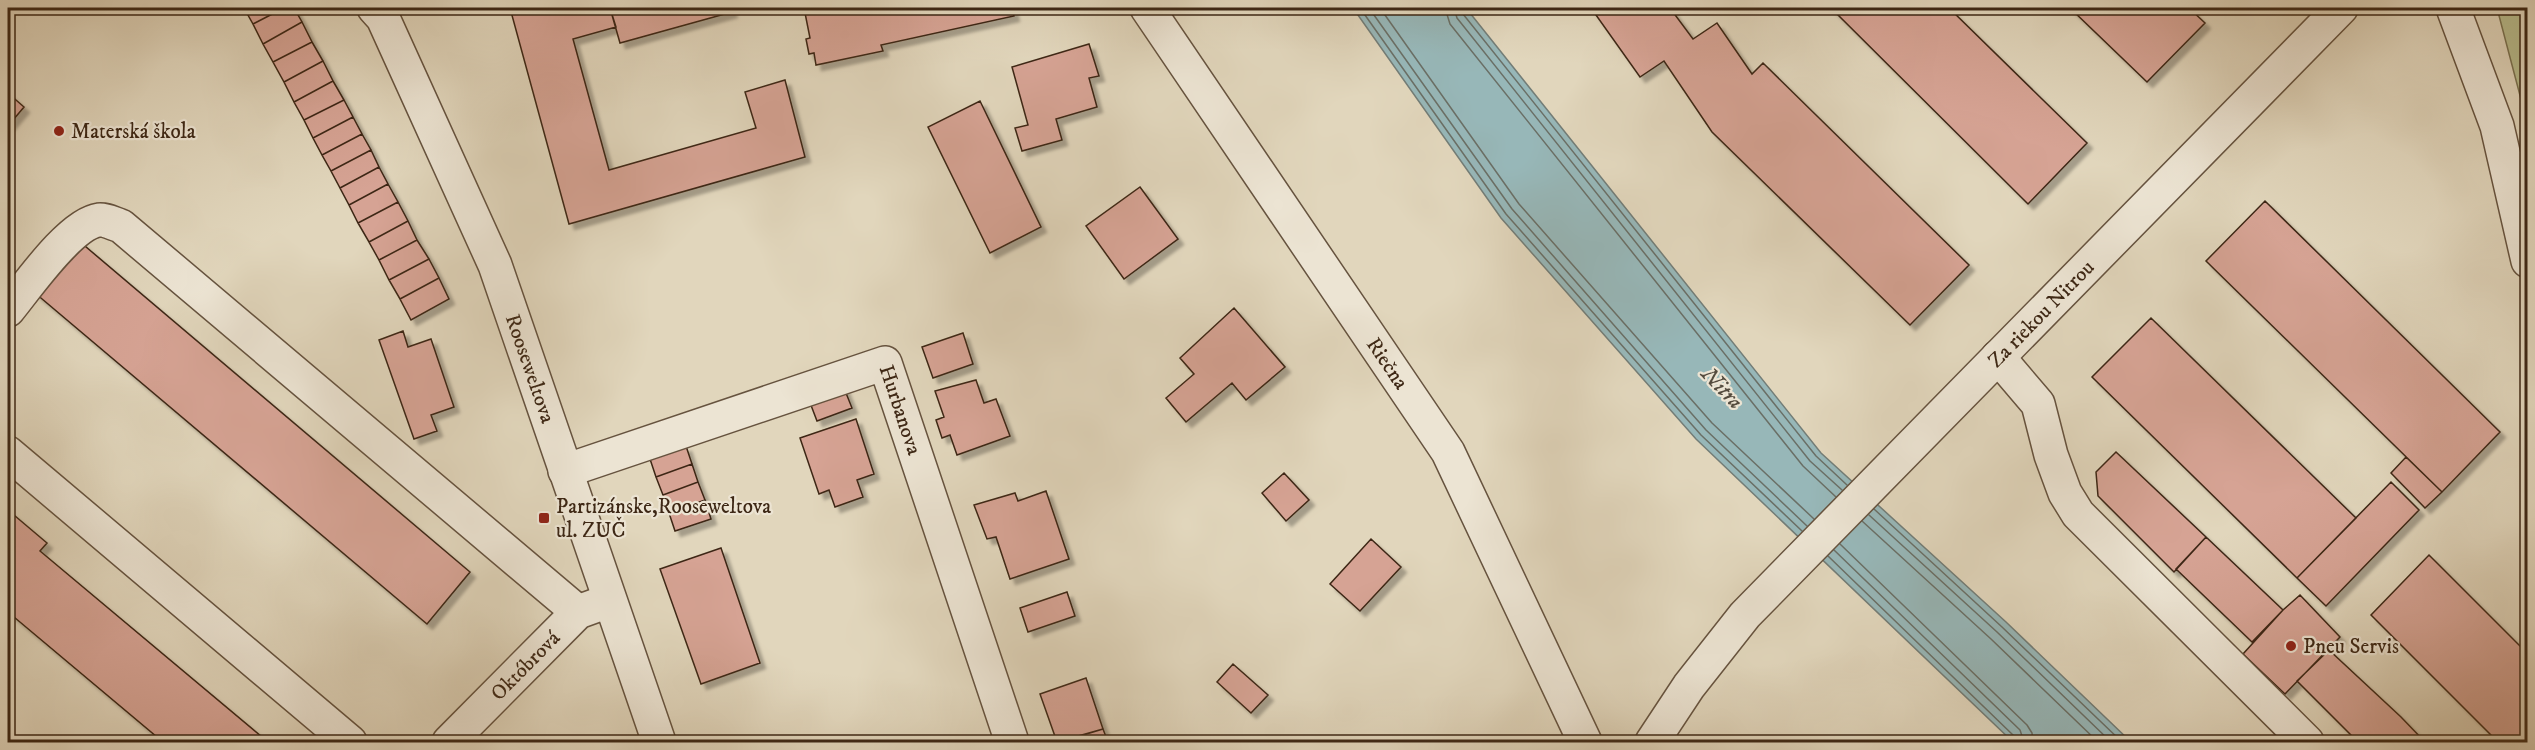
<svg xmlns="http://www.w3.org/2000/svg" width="2535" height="750" viewBox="0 0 2535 750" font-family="'IM FELL DW Pica',serif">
<defs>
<filter id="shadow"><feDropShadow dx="5.5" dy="5.5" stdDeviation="1.5" flood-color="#0004"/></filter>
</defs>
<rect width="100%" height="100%" fill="#e1d6bc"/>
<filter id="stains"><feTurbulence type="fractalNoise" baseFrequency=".00333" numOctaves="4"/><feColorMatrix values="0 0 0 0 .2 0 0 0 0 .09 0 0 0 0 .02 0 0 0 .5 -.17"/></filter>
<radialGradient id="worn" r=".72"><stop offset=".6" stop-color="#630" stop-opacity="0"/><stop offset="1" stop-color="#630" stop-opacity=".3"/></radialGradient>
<!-- green -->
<path fill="#b8bc8d" stroke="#7a7251" stroke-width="1.5" d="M2497,8H2527V122Z"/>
<!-- water -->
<path fill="#97b7b8" stroke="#737d77" stroke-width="1.5" d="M1353,8H1466L1821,453L2006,622L2131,742H2013L1696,439L1501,218Z"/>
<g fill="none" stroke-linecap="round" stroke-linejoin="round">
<!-- shore -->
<path stroke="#6a6f66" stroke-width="1.5" d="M1360,8L1506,214L1701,435L1802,531
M1369,8L1512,209L1706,430L1807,526
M1380,8L1519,204L1712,423L1814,519
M1445,8L1450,24L1803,466L1836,497
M1454,8L1457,18L1810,461L1842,490
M1462,8L1463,14L1816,456L1847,485
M1874,509L2002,627L2122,742
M1869,515L1997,632L2111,742
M1862,521L1991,639L2098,742
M1840,544L2027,725L2032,733L2033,742
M1834,550L2020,730L2024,742
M1828,556L2014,736L2016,742"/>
</g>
<!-- building -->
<path fill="#d6a394" stroke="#3d2715" stroke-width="1.5" filter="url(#shadow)" d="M244,8H284L253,24Z
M284,8H294L302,22L263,44L253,24Z
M510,8H610L616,27L573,39L609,170L756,128L745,92L785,80L805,157L569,224Z
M610,8H730L732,12L620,43Z
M804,8H1012L1014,16L881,45L883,51L816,65L814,53L809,54L806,39L810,38Z
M1591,8H1670L1693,39L1717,23L1752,74L1763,63L1969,265L1910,325L1712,132L1664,61L1640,77Z
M1831,8H1949L2087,143L2028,204Z
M2070,8H2189L2205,23L2147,82Z
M302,22L312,42L273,62L263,44Z
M312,42L323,61L284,82L273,62Z
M1089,44L1099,76L1089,78L1097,107L1056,119L1062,140L1022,151L1015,128L1028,125L1012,67Z
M323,61L333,81L294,102L284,82Z
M333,81L344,100L304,120L294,102Z
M8,93L24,107L8,126Z
M344,100L353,117L313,138L304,120Z
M980,101L1041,227L990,253L928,127Z
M353,117L362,134L322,155L313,138Z
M362,134L371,150L331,171L322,155Z
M371,150L379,167L340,188L331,171Z
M379,167L388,184L349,205L340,188Z
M388,184L398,202L358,223L349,205Z
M1140,187L1178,239L1124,279L1086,226Z
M2265,201L2500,432L2442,492L2206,261Z
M398,202L408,221L369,242L358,223Z
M408,221L417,240L379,260L369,242Z
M417,240L429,259L389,280L379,260Z
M79,241L470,572L427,624L35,293Z
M429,259L439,278L400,299L389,280Z
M439,278L449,299L411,320L400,299Z
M1234,308L1285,367L1246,400L1232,383L1186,422L1166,398L1194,374L1180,358Z
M2151,318L2356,518L2297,578L2092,377Z
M403,331L408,347L431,339L454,407L431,415L437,431L414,439L379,340Z
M963,333L973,364L933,378L922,347Z
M976,380L984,403L996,399L1010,436L957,455L950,435L942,438L936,420L944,417L935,391Z
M844,388L852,408L817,421L809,400Z
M856,419L874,474L857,480L863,497L835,507L829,490L819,494L800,438Z
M686,446L692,464L656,477L650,459Z
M2116,452L2206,537L2174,572L2098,496L2096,472Z
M2406,457L2442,492L2425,508L2391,473Z
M692,464L698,482L663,495L656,477Z
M1284,473L1309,500L1286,521L1262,493Z
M698,482L705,500L669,513L663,495Z
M2391,482L2419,510L2326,606L2297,578Z
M1046,491L1069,559L1010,579L996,537L987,539L974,505L1015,493L1018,501Z
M705,500L711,519L675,531L669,513Z
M8,510L47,543L40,551L268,742H163L8,612Z
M2206,537L2283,610L2252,642L2176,569Z
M1371,539L1401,567L1360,611L1330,584Z
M721,548L760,663L701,684L660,569Z
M2429,555L2528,654V742H2498L2371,615Z
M1067,592L1075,616L1028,632L1020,608Z
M2300,595L2340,637L2285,694L2243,654L2283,610Z
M2329,650L2401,717L2425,742H2358L2297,681Z
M1233,664L1268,695L1251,713L1217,682Z
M1086,678L1103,729L1057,742L1040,694Z
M1103,729L1108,742H1060Z
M596,736L598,742H577L581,741Z"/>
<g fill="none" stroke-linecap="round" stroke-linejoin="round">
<defs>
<g id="minor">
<path id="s1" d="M374,8L383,18L495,265L659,742"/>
<path id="s2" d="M1147,8L1448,452L1585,742"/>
<path d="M2453,8L2497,126L2528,261"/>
<path d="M8,310C27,287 70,224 99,220C105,219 114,224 121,226L578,612"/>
<path d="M1998,357L2038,404L2051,455L2065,493L2078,514L2307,742"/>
<path d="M8,453L350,742"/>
<path id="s3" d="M565,471L885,363L1012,742"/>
<path id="s4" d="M449,742L578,612L600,604"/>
<path id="s5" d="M1652,742L1689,686L1745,615L2341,8"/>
</g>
</defs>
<!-- minor casing -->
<use href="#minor" stroke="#66533f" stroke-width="36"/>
<!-- minor -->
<use href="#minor" stroke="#ece4d3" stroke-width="33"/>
</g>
<!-- markers -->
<g fill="#8f2418" stroke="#ece4d3" stroke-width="2">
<circle cx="59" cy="131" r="6"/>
<rect x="538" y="512" width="12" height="12" rx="3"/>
<circle cx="2291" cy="646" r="6"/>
</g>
<g text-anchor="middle" stroke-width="4.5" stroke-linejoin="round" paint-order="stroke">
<!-- poi labels -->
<g font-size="21" fill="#3d2715" stroke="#ece4d3" text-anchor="start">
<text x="71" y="138">Materská škola</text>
<text x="556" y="513">Partizánske,Rooseweltova<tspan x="556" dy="24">ul. ZUČ</tspan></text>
<text x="2303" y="653">Pneu Servis</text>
</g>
<!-- street labels -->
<g font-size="21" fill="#3d2715" stroke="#ece4d3">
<text dy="7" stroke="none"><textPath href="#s5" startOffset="580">Za riekou Nitrou</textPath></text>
<text dy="7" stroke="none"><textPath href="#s2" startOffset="429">Riečna</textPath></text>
<text dy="7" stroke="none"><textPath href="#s1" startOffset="394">Rooseweltova</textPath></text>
<text dy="7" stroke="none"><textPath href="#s3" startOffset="387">Hurbanova</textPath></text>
<text dy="7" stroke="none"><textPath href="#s4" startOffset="108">Októbrová</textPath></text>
</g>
<!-- water labels -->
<g font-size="22" font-style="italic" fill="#544b3e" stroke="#ece4d3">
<text transform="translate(1723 387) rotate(46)" y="8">Nitra</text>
</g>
</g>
<!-- margin -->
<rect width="2535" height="750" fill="none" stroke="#e1d6bc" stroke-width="30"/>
<rect x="9" y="9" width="2517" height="732" fill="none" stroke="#3d2715" stroke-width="3"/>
<rect x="15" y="15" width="2505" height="720" fill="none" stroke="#3d2715" stroke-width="1.5"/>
<rect width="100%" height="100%" filter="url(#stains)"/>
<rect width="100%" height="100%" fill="url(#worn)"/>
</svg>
